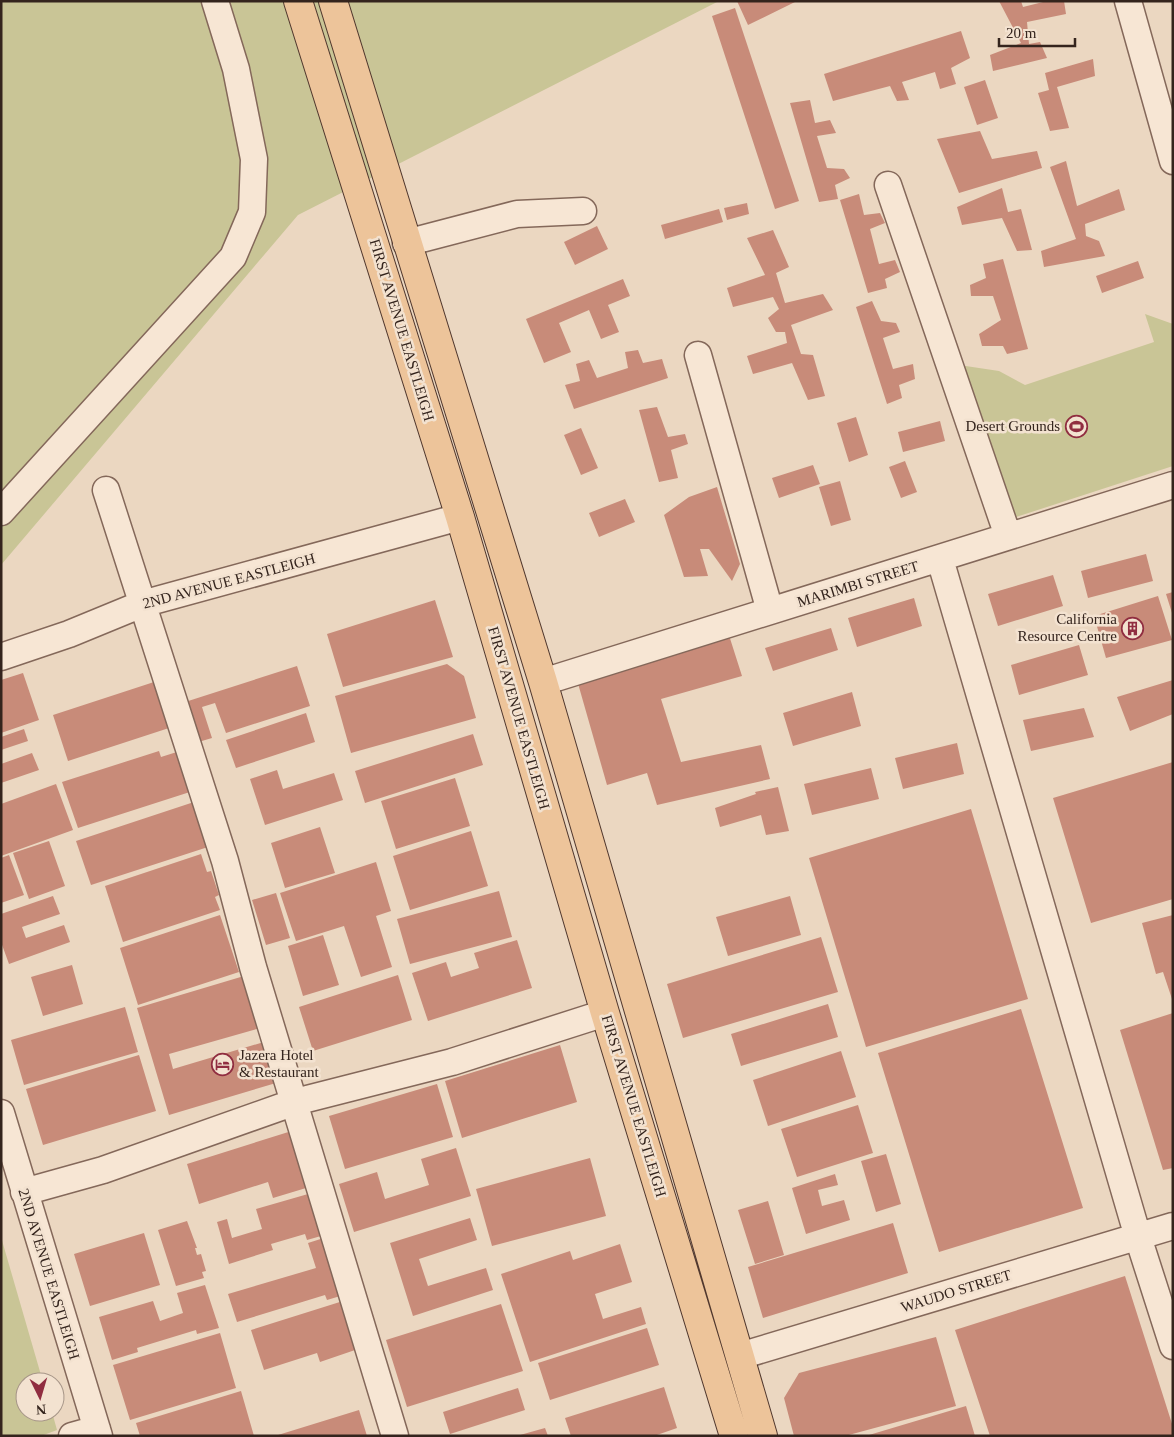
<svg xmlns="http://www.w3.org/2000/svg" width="1174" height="1437" viewBox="0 0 1174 1437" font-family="Georgia,serif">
<rect width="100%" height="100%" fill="#ebd7c1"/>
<!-- green -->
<path fill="#c9c596" d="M1,1H719L298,215L1,565Z
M1145,314L1173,324V466L1010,519L959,365L999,371L1025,385L1154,342Z
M1,1237L43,1382H25V1412H52L57,1430L41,1436H1Z"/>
<!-- building -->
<path fill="#c88b79" d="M737,1H797L748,25Z
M999,1H1021L1023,7L1047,1H1064L1066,14L1027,22L1029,44L1040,42L1047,58L993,71L990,55L1021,43Z
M735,8L799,201L775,209L712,16Z
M961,31L970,58L951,68L956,84L940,89L935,72L902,82L909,100L897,101L890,86L833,101L824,74Z
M1093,59L1095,76L1057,87L1069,128L1050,131L1038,93L1049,90L1045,73Z
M985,80L998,118L977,125L964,87Z
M810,100L815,123L830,120L836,133L817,136L827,168L844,169L850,178L835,185L838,199L819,202L790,103Z
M980,131L992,159L1037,151L1042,168L959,193L937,139Z
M1066,161L1077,206L1119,189L1125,210L1085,224L1086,236L1099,241L1105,256L1044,267L1041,251L1076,239L1050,167Z
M1002,188L1008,212L1021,209L1032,250L1017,251L1002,218L962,225L957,207Z
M859,194L864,215L880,213L885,223L870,229L879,264L895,260L900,272L885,279L887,288L868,293L840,200Z
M747,203L749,214L727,220L724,208Z
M719,209L723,222L665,239L661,225Z
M597,226L608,249L575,265L564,242Z
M773,230L789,267L776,273L785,303L823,294L833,310L791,325L801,354L813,355L825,396L808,400L792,363L753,374L747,356L787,343L785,332H776L768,318L779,309L773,297L733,307L727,288L765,275L747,238Z
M1003,259L1028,349L1007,354L1003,346H982L979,334L1001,320L993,296H971L970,285L986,278L983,264Z
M1138,261L1144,278L1102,293L1096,276Z
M623,279L630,296L608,305L619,332L601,339L589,310L559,323L571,352L544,363L526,319Z
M872,301L881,321L896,323L900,332L883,338L893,369L913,364L915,379L899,385L902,398L887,404L856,307Z
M638,350L643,363L662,359L668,378L574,409L565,385L580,381L576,364L589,360L597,378L628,368L625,352Z
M657,407L668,437L685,434L688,444L671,450L678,478L659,482L639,410Z
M856,417L868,455L849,462L837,423Z
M940,421L945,441L903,452L898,432Z
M581,428L598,468L581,475L564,435Z
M905,461L917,492L901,498L889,467Z
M813,465L820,484L779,498L772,478Z
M840,481L851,520L831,526L819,487Z
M717,487L740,564L732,581L709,549H700L708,576L684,577L664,515L689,497Z
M625,499L635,522L599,537L589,513Z
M1146,554L1153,581L1088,598L1081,571Z
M1053,575L1063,606L998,626L988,594Z
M1173,592V613H1172L1166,594Z
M1158,596L1172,640L1106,658L1094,616Z
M914,598L922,626L857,647L848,618Z
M435,600L453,657L343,687L327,634Z
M831,628L838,650L773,671L765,648Z
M727,629L742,676L661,699L681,762L761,745L770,779L657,805L647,773L607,785L575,673Z
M1079,645L1088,675L1019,695L1011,665Z
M447,664L464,676L476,718L351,753L335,696Z
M297,666L310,706L226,733L215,703L202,707L212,738L195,743L182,703Z
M23,673L39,720L1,733V680Z
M1173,680V714L1130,731L1117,697Z
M154,682L169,728L68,761L53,715Z
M852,692L861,726L793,746L783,713Z
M1084,708L1094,737L1031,751L1023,720Z
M306,713L315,742L236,768L226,740Z
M24,729L28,741L1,750V737Z
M473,734L483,765L365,803L355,771Z
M957,743L964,774L903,789L895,758Z
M159,751L161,757L180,751L193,791L78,828L62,782Z
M32,753L39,770L1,783V764Z
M1173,762V899L1091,923L1053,798Z
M871,768L879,799L812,815L804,784Z
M277,770L283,789L334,773L343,800L265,825L250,779Z
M455,778L470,826L396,849L381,801Z
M56,784L73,830L1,856V804Z
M778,787L789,831L766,835L761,815L720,827L715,808L756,794L755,792Z
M194,802L208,847L91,885L76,841Z
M971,809L1028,999L866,1047L809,858Z
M320,827L335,873L285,888L271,843Z
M471,831L488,886L410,910L393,856Z
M49,841L65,886L29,899L13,853Z
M201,854L207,872L211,871L219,895L215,897L220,910L123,942L105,886Z
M9,855L24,895L1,903V858Z
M376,862L391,911L376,916L392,967L361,977L344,926L296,941L280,893Z
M499,891L512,937L410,964L397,919Z
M276,893L290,938L266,945L252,900Z
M53,896L60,914L22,927L26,938L64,925L70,942L9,964L1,942V914Z
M790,896L801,935L728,956L716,917Z
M220,915L239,972L138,1005L120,948Z
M1173,915V999H1172L1163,972L1156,974L1142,923Z
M323,935L339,985L303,996L288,946Z
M821,937L838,992L683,1038L667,984Z
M517,940L532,988L428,1021L412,973L446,962L451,977L479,968L474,953Z
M72,965L83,1004L43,1016L31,977Z
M398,975L412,1020L313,1051L299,1007Z
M244,976L260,1028L169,1054L173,1069L264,1042L276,1083L169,1115L137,1008Z
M828,1004L838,1037L741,1066L731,1034Z
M125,1007L138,1052L24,1085L11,1040Z
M1021,1009L1083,1208L939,1252L878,1053Z
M1173,1013V1168L1163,1170L1120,1030Z
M560,1045L577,1102L462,1138L445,1081Z
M841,1051L856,1097L768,1126L753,1080Z
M139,1055L156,1111L43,1145L26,1089Z
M437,1084L453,1137L345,1169L329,1116Z
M858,1105L873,1153L797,1177L781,1129Z
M298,1129L316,1185L273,1198L268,1182L199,1204L187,1164Z
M456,1148L471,1196L354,1232L339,1184L377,1172L385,1199L429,1185L421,1159Z
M886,1154L901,1204L876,1212L861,1161Z
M590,1158L606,1216L492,1246L476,1189Z
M835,1174L838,1185L818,1190L822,1206L844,1200L850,1220L806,1234L792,1188Z
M315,1192L328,1234L307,1240L305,1234L271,1244L273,1250L229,1264L217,1222L227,1219L232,1238L262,1229L256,1209Z
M768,1201L784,1255L755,1264L738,1210Z
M470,1218L477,1240L419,1259L428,1286L486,1268L493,1290L413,1316L390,1243Z
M187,1221L197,1248H195L197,1255L201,1254L206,1271L202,1272L204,1278L176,1286L158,1230Z
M893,1223L908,1273L763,1318L748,1267Z
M144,1233L160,1285L90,1306L74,1254Z
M330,1236L347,1294L327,1300L325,1295L237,1322L228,1294L316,1268L308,1243Z
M620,1244L632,1282L595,1294L603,1319L641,1307L646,1324L530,1362L501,1274L570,1251L573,1260Z
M1125,1276L1173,1427V1436H990L955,1330Z
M205,1285L219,1328L197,1334L196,1330L137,1348L138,1352L112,1360L99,1317L153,1301L160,1321L183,1313L177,1293Z
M343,1301L358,1349L320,1362L317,1353L264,1370L251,1330Z
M501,1304L523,1371L407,1407L386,1340Z
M647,1328L659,1365L550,1400L538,1363Z
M220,1333L236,1388L130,1420L113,1365Z
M936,1337L956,1406L845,1436H794L784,1398L799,1373Z
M664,1387L677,1428L654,1436H571L565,1418Z
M518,1388L525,1410L450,1434L443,1412Z
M241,1391L254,1436H140L136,1423Z
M966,1406L975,1436H869V1435Z
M359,1410L367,1436H278V1435Z
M545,1428L548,1436H520V1435Z"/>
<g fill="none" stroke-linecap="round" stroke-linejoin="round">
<defs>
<path id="minor" d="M1128,1L1173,161
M888,185L1008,536
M406,243L517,214L583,211
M698,355L770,611
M106,490L225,861L253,967L395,1436
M1,512L233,257L252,212L254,159L236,69L215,1
M940,559L1138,1237L1173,1346
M1,657L69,634L142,604L460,517
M543,682L1173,485
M1,1113L99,1436
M24,1192L103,1170L295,1102L452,1062L605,1013
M740,1356L1173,1226
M72,1436L97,1429"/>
<path id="major" d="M298,1L460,517L605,1013L734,1436
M333,1L543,682L763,1436"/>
</defs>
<!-- minor casing -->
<use href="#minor" stroke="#84685a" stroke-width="29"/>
<!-- major casing -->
<use href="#major" stroke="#51382e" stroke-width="30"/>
<!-- minor -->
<use href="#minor" stroke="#f7e6d4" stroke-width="26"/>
<!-- major -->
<use href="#major" stroke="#edc49a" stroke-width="28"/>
</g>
<!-- icons -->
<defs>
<symbol id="stadium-ring" viewBox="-11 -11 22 22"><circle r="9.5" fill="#f3e2d0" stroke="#902d40" stroke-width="1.5"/><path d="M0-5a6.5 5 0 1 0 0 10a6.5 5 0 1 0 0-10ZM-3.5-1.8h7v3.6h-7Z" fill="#902d40"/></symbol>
<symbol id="building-ring" viewBox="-11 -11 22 22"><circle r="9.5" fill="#f3e2d0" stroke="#902d40" stroke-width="1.5"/><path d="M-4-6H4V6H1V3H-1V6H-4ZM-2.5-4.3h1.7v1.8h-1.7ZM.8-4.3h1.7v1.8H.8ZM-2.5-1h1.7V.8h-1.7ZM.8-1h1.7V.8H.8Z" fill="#902d40"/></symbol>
<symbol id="hotel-ring" viewBox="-11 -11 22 22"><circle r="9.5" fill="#f3e2d0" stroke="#902d40" stroke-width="1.5"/><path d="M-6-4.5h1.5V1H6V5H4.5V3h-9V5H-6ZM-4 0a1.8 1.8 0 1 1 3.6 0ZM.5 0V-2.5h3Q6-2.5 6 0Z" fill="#902d40"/></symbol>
</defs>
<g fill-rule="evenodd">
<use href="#stadium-ring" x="1064" y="414" width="25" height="25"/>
<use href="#building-ring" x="1120" y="616" width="25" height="25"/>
<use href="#hotel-ring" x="210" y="1052" width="25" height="25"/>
</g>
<g text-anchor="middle" stroke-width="5" stroke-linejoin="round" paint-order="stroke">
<!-- street labels -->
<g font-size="15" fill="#34241d" stroke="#f3e2d0">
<text transform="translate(402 330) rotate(73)" y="5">FIRST AVENUE EASTLEIGH</text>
<text transform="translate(229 581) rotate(-15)" y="5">2ND AVENUE EASTLEIGH</text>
<text transform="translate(858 584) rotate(-17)" y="5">MARIMBI STREET</text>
<text transform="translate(519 718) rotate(74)" y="5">FIRST AVENUE EASTLEIGH</text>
<text transform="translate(634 1106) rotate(73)" y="5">FIRST AVENUE EASTLEIGH</text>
<text transform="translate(49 1274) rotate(73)" y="5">2ND AVENUE EASTLEIGH</text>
<text transform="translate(956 1291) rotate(-17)" y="5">WAUDO STREET</text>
</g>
<!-- poi labels -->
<g font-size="15" fill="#34241d" stroke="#f3e2d0" text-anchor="end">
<text x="1060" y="431">Desert Grounds</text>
<text x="1117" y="624">California<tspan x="1117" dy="17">Resource Centre</tspan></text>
<text x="239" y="1060" text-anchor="start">Jazera Hotel<tspan x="239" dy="17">&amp; Restaurant</tspan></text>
</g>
</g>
<!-- border -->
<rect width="1174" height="1437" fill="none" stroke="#34241d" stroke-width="5"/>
<!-- north arrow -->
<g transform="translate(40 1397) rotate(175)"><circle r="24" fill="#f3e2d0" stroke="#a79688"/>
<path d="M0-4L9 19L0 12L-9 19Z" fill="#902d40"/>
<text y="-8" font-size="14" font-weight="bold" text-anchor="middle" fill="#34241d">N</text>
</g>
<!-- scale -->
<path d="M999 38v8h76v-8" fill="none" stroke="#34241d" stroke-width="2.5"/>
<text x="1006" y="38" font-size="15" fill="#34241d" stroke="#f3e2d0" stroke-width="4" paint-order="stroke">20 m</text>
</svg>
